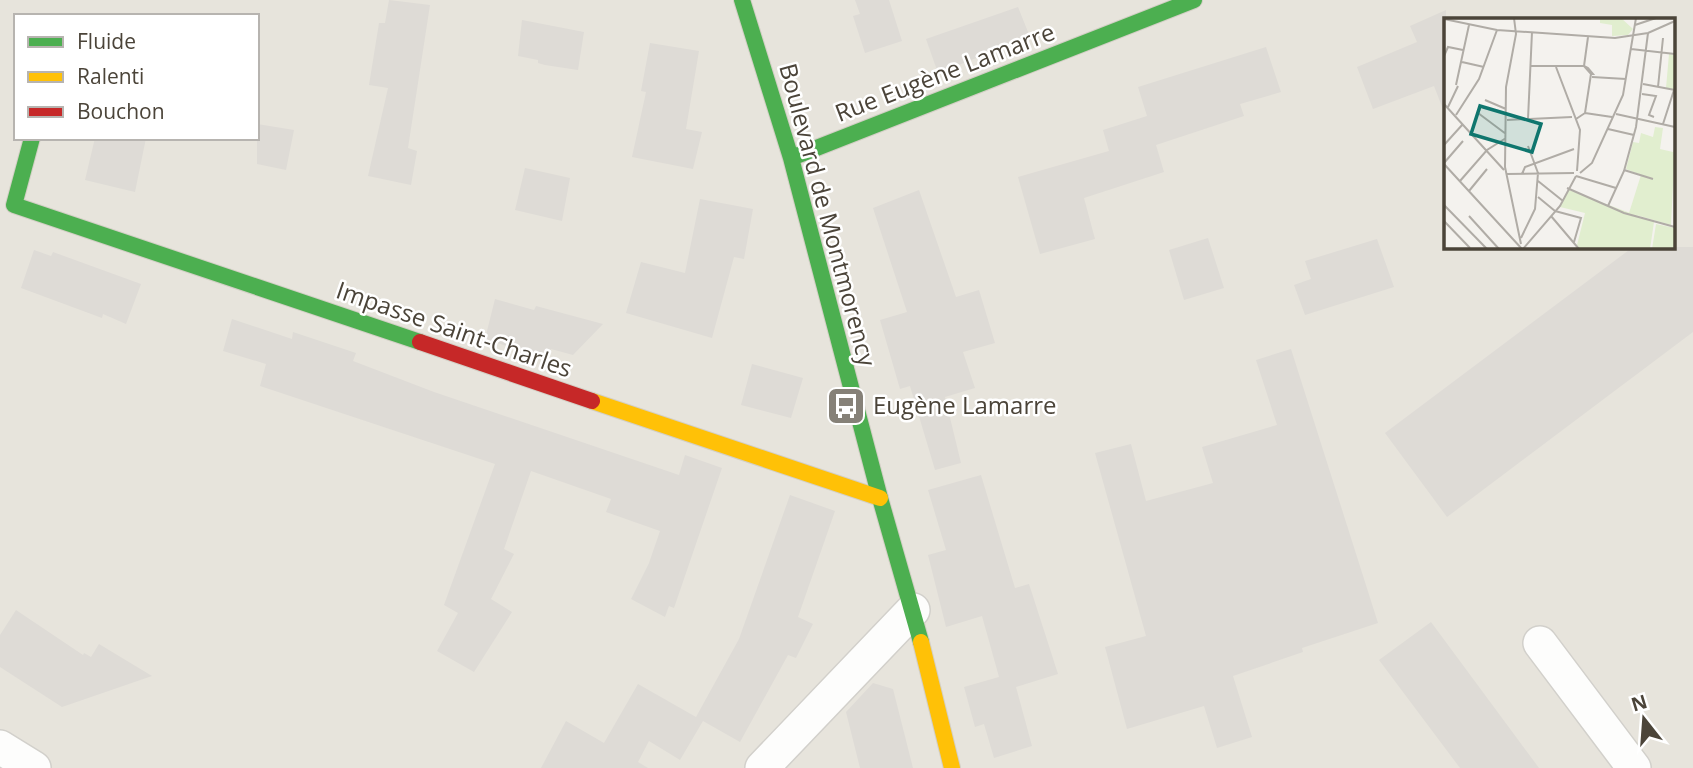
<svg xmlns="http://www.w3.org/2000/svg" width="1693" height="768" viewBox="0 0 1693 768" font-family="'Open Sans',sans-serif">
<rect width="100%" height="100%" fill="#f4f2ee"/>
<!-- residential -->
<path fill="#e7e4dc" fill-rule="evenodd" d="M0,0H1693V768H0ZM16,16H257V138H16ZM1446,19H1674V247H1446Z"/>
<!-- building -->
<path fill="#dedbd6" d="M389,0L430,5L408,148L417,151L411,185L368,176L388,88L369,85L379,23H385Z
M855,0H889L902,41L865,53L853,16L860,14Z
M1018,7L1030,37L938,73L926,39Z
M1446,10V111L1444,112L1434,86L1373,109L1357,67L1417,42L1410,26Z
M522,20L584,32L578,70L545,65L538,63V60L518,56Z
M650,43L699,51L686,129L702,132L693,169L632,157L646,92L641,91Z
M1266,47L1281,92L1240,104L1244,116L1156,145L1151,128L1164,172L1084,198L1095,239L1040,254L1018,177L1109,151L1103,130L1147,116L1138,87Z
M257,124L294,130L286,170L257,164Z
M95,138H146L135,192L85,180Z
M525,168L570,178L562,221L515,210Z
M919,190L956,297L979,290L995,343L963,352L975,388L945,397L961,463L935,470L910,386L900,389L880,320L907,312L873,208Z
M700,199L753,209L744,259L734,257L712,338L626,313L641,262L685,273Z
M1208,238L1224,288L1184,300L1169,250Z
M1377,239L1394,287L1305,315L1294,285L1311,279L1305,261Z
M1633,247H1693V332L1447,517L1385,433Z
M34,250L51,256L53,252L141,284L126,324L103,314L102,318L21,288Z
M495,299L534,310L536,306L603,324L573,355L551,349L548,359L485,339Z
M232,319L292,339L293,332L356,353L353,361L434,392L679,475L685,455L722,468L674,608L669,606L665,617L631,599L649,563L660,531L606,512L611,499L531,471L504,549L514,554L491,599L512,612L474,672L437,651L458,613L444,605L495,464L260,386L266,364L223,351Z
M1291,349L1378,623L1302,648L1303,652L1233,676L1252,737L1217,748L1204,706L1127,729L1105,647L1146,636L1095,453L1131,444L1146,501L1213,483L1202,447L1277,425L1256,360Z
M752,364L803,378L791,418L741,405Z
M981,475L1015,588L1029,584L1058,674L1016,687L1032,746L994,758L984,724L975,727L964,687L999,677L982,616L946,627L928,555L946,550L928,490Z
M790,495L835,511L798,617L813,624L796,658L788,655L740,742L703,721L680,760L649,741L638,762L648,768H541L566,721L604,743L638,684L696,717L739,639Z
M16,610L83,655L84,653L91,657L99,644L152,676L62,707L0,667V635Z
M1431,622L1539,768H1460L1379,660Z
M873,683L893,689L913,768H860L846,712Z"/>
<g fill="none" stroke-linecap="round" stroke-linejoin="round">
<defs>
<path id="street" d="M1540,643L1634,768
M0,747L34,768
M762,768L913,610"/>
<path id="fast" d="M742,0L791,158L880,498L921,642
M32,138L14,205L420,342
M791,158L1194,0"/>
<path id="slow" d="M592,401L880,498
M921,642L952,768"/>
<path id="jam" d="M420,342L592,401"/>
</defs>
<!-- street casing -->
<use href="#street" stroke="#d2d0cb" stroke-width="36"/>
<!-- fast casing -->
<use href="#fast" stroke="#d3cfc5" stroke-width="18"/>
<!-- slow casing -->
<use href="#slow" stroke="#d3cfc5" stroke-width="18"/>
<!-- jam casing -->
<use href="#jam" stroke="#d3cfc5" stroke-width="18"/>
<!-- street -->
<use href="#street" stroke="#fdfdfc" stroke-width="33"/>
<!-- fast -->
<use href="#fast" stroke="#4caf50" stroke-width="16"/>
<!-- slow -->
<use href="#slow" stroke="#ffc107" stroke-width="16"/>
<!-- jam -->
<use href="#jam" stroke="#c62828" stroke-width="16"/>
</g>
<!-- icons -->
<defs>
<symbol id="bus-square" viewBox="-11 -11 22 22"><rect x="-9" y="-9" width="18" height="18" rx="4" fill="#868178" stroke="#fff"/><path d="M-5-6H5V4H4V6H2V4H-2V6H-4V4H-5ZM-3.5-4V0h7V-4ZM-3.5 1.2v1.5H-2V1.2ZM2 1.2v1.5H3.5V1.2Z" fill="#fff"/></symbol>
</defs>
<g fill-rule="evenodd">
<use href="#bus-square" x="824" y="384" width="44" height="44"/>
</g>
<g text-anchor="middle" stroke-width="5" stroke-linejoin="round" paint-order="stroke">
<!-- street labels -->
<g font-size="24" fill="#4b4439" stroke="#fff">
<text transform="translate(945 73) rotate(-21)" y="8">Rue Eugène Lamarre</text>
<text transform="translate(827 215) rotate(75)" y="8">Boulevard de Montmorency</text>
<text transform="translate(454 330) rotate(19)" y="8">Impasse Saint-Charles</text>
</g>
<!-- poi labels -->
<g font-size="24" fill="#4b4439" stroke="#fff" text-anchor="start">
<text x="873" y="414">Eugène Lamarre</text>
</g>
</g>
<!-- overview -->
<g transform="translate(1444 18)">
<rect width="231" height="231" fill="#f4f2ee"/>
<path d="M156,0H177L189,11L184,17L168,18V7L156,5ZM225,36L231,37V72L222,70ZM211,109L219,110L216,131L229,134L231,127L227,207L185,195L197,157L182,151L189,124L195,125L197,115L209,119ZM125,172L210,204L206,231H136L133,227L141,195L116,189ZM212,206L231,210V231H208Z" fill="#e1eecf"/>
<path fill="none" stroke="#b0aca6" stroke-width="2" d="M70,0L72,16L62,69L61,149L77,226M0,1L53,12L171,20L204,15L231,3M191,7L212,0M187,31L231,36M0,38L4,29L19,32M18,44L40,49M86,48H140M140,48L144,19M140,48L144,50L149,56H147ZM112,49L136,112L133,153M148,59L182,61M199,66L231,72M12,67L25,7M214,69L219,20M198,76L212,78L205,97L210,99M41,82L62,91M0,86L60,152M4,89L14,68M36,91L34,95L62,116M141,95L168,99M172,96L231,109M12,97L35,61L53,12M84,101L88,14M132,101L141,95L147,56M63,102L128,99M219,106L230,72M164,111L190,117M0,127L19,106M84,128L94,155M0,145L19,123M0,146L78,231M180,152L209,161M136,155L148,145L179,77L192,0M63,156L130,155M78,156L81,149L130,131M132,158L172,170M16,163L43,132L62,120M94,163L119,183M123,170L180,195L231,209M25,173L43,151M94,179L111,193M0,187L43,231M164,188L180,153L192,109L204,15M111,193L137,200L130,224M25,198L55,231M107,198L135,231M0,203L26,230M77,220L91,191L94,155M79,231L116,188L132,158"/>
<path fill="#0f766e" fill-opacity="0.15" stroke="#0f766e" stroke-width="3.5" d="M36,88L97,106L88,134L27,116Z"/>
<rect width="231" height="231" fill="none" stroke="#4b4439" stroke-width="3.5"/>
</g>
<!-- legend -->
<rect x="14" y="14" width="245" height="126" fill="#ffffff" stroke="#b7b4b0" stroke-width="2"/>
<rect x="28" y="37" width="35" height="10" fill="#4caf50" stroke="#b7b4b0" stroke-width="2"/>
<text x="77" y="49" font-size="21" fill="#4b4439">Fluide</text>
<rect x="28" y="72" width="35" height="10" fill="#ffc107" stroke="#b7b4b0" stroke-width="2"/>
<text x="77" y="84" font-size="21" fill="#4b4439">Ralenti</text>
<rect x="28" y="107" width="35" height="10" fill="#c62828" stroke="#b7b4b0" stroke-width="2"/>
<text x="77" y="119" font-size="21" fill="#4b4439">Bouchon</text>
<!-- north arrow -->
<g transform="translate(1644 719) rotate(343)" stroke="#ffffff" stroke-width="5" paint-order="stroke">
<path d="M0-5L12 26L0 18L-12 26Z" fill="#4b4439"/>
<text y="-10" font-size="19" font-weight="bold" text-anchor="middle" fill="#4b4439">N</text>
</g>
</svg>
